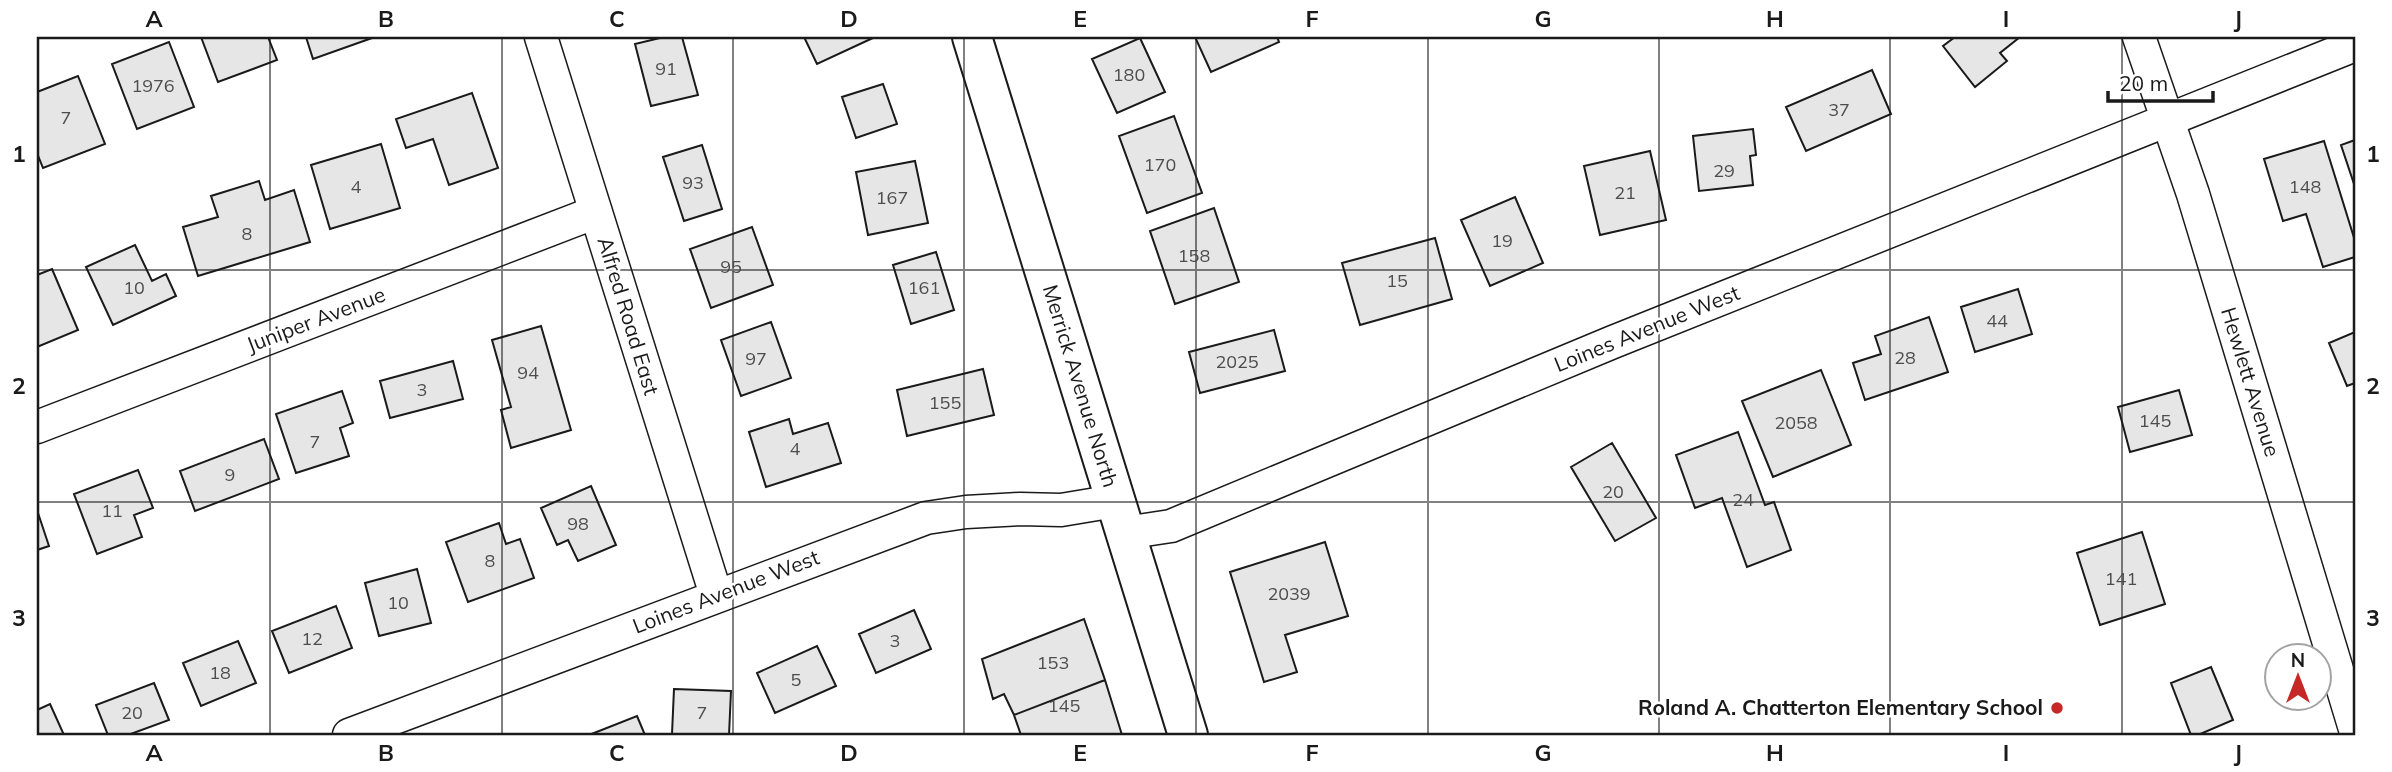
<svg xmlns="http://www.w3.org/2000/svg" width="2392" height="772" viewBox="0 0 2392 772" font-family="Mulish,sans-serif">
<rect width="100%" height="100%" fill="#fff"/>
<!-- building -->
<path fill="#e6e6e6" stroke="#1a1a1a" stroke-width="2" d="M201,37H268L277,60L218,82Z
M306,37H371L372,38L313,59Z
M664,37H682L698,95L651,106L635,44Z
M804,37H875L817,64Z
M1195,37H1277L1279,42L1211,72Z
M1955,37H2020L2000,53L2007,61L1975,87L1943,46Z
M1140,38L1165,92L1117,113L1092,59Z
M169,42L194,107L137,129L112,64Z
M1872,70L1891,114L1806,151L1786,107Z
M78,76L105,144L43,168L37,153V92Z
M883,84L897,124L856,138L842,97Z
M472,93L498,168L449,185L433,139L406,148L396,119Z
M1174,116L1202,193L1147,213L1119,136Z
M1753,129L1756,155L1750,156L1753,185L1699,191L1693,136Z
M2355,140V187L2341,145Z
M2324,141L2355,241V257L2323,267L2306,214L2283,221L2264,159Z
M381,144L400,208L330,229L311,165Z
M702,145L722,209L684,221L663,157Z
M1650,151L1666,220L1600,235L1584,166Z
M915,161L928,223L868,235L856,172Z
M259,181L265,200L294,190L310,242L198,276L183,227L218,217L211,196Z
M1515,197L1543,263L1490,286L1461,220Z
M1214,208L1239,282L1175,304L1150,231Z
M752,227L773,285L711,308L690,249Z
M1435,238L1452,299L1360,325L1342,263Z
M135,245L152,281L166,274L176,296L113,325L86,267Z
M936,252L954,310L911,324L893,265Z
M52,269L78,330L37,347V275Z
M2018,289L2032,334L1975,352L1961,307Z
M1929,317L1948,372L1865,400L1853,363L1881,354L1875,336Z
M771,322L791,378L741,396L721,340Z
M541,326L571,430L511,448L501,410L511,407L492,340Z
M1274,330L1285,371L1200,393L1189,352Z
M2355,332V383L2347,386L2329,343Z
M453,361L463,399L390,418L380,381Z
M983,369L994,415L907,436L897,390Z
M1821,370L1851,445L1773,477L1742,401Z
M2179,390L2192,435L2130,452L2118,407Z
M342,391L353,423L340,428L349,456L296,473L276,414Z
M789,419L793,434L828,423L841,463L766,487L749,432Z
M1738,432L1765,505L1774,502L1791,550L1747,567L1722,498L1695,508L1676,455Z
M264,439L279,479L195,511L180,471Z
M1612,443L1656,518L1615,541L1571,467Z
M138,470L153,508L134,515L142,537L97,554L74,494Z
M591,486L616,545L578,561L568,540L557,545L541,508Z
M37,510L49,546L37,550Z
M499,523L506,544L520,539L534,578L468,602L446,542Z
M2142,532L2165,604L2100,625L2077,553Z
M1325,542L1348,616L1285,635L1297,672L1264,682L1230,572Z
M417,569L431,623L379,636L365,583Z
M336,606L352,648L289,673L272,631Z
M914,610L931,649L876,673L859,634Z
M1084,619L1105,680L1014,715L1004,694L993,699L982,659Z
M238,641L256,683L201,706L183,663Z
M817,646L836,686L775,713L757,673Z
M2211,667L2233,720L2198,735H2191L2171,683Z
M1105,680L1122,735H1021L1014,715Z
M154,683L169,720L128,735H108L96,705Z
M674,689L731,691L729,735L672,734Z
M50,704L64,735H37V710Z
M637,716L645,735H589Z"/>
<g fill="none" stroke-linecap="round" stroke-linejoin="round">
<defs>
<path id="minor" d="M541,37L716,595
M2139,37L2193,194L2355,729
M37,427L596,212
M1125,533L1171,526L1613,342L2355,45
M349,735L926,518L966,512L1020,509L1061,510L1115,501"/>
<path id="secondary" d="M972,37L1188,735"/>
</defs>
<!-- minor casing -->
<use href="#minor" stroke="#1a1a1a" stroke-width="35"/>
<!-- secondary casing -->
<use href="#secondary" stroke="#1a1a1a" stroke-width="42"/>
<!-- minor -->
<use href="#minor" stroke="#fff" stroke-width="32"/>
<!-- secondary -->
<use href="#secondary" stroke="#fff" stroke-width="38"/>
</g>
<!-- grid -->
<path fill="none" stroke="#1a1a1a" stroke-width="2" stroke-opacity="0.55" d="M270,37V735M502,37V735M733,37V735M964,37V735M1196,37V735M1428,37V735M1659,37V735M1890,37V735M2122,37V735M37,270H2355M37,502H2355"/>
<!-- markers -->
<circle fill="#c62828" stroke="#fff" stroke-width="2.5" cx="2057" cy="708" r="7"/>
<g text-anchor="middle" stroke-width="5" stroke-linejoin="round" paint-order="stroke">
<!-- number labels -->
<g font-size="18" fill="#4d4d4d">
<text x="666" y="75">91</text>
<text x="1129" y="81">180</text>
<text x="153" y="92">1976</text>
<text x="1839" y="116">37</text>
<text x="66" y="124">7</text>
<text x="1160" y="171">170</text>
<text x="1724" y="177">29</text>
<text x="693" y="189">93</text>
<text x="356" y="193">4</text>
<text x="2305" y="193">148</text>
<text x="1625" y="199">21</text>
<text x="892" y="204">167</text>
<text x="247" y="240">8</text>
<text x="1502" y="247">19</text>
<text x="1194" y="262">158</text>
<text x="731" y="273">95</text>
<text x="1397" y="287">15</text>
<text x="134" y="294">10</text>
<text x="924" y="294">161</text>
<text x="1997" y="327">44</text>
<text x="1905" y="364">28</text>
<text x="756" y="365">97</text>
<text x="1237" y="368">2025</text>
<text x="528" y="379">94</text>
<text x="422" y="396">3</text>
<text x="945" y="409">155</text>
<text x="2155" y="427">145</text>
<text x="1796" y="429">2058</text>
<text x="315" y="448">7</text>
<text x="795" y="455">4</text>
<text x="230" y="481">9</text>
<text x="1613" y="498">20</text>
<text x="1743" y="506">24</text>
<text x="112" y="517">11</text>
<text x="578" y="530">98</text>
<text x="490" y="567">8</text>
<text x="2121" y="585">141</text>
<text x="1289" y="600">2039</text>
<text x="398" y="609">10</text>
<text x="312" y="645">12</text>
<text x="895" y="647">3</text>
<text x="1053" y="669">153</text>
<text x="220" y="679">18</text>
<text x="796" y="686">5</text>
<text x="1064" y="712">145</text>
<text x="132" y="719">20</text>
<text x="702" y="719">7</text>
</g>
<!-- street labels -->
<g font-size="21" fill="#1a1a1a" stroke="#fff">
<text transform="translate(628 316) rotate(73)" y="7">Alfred Road East</text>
<text transform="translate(316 320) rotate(-21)" y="7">Juniper Avenue</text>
<text transform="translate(1647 329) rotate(-22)" y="7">Loines Avenue West</text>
<text transform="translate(2250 382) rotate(73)" y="7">Hewlett Avenue</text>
<text transform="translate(1080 386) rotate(73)" y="7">Merrick Avenue North</text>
<text transform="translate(726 592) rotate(-21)" y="7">Loines Avenue West</text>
</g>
<!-- poi labels -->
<g font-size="21" font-weight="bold" fill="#1a1a1a" stroke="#fff" text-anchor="end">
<text x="2043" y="715">Roland A. Chatterton Elementary School</text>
</g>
</g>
<!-- border -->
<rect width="2392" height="772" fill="none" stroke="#ffffff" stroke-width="77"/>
<!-- north arrow -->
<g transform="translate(2298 677)"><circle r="33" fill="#ffffff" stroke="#a3a3a3" stroke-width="2"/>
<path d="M0-5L12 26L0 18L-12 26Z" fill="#c62828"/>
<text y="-10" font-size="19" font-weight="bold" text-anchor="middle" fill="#1a1a1a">N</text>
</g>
<!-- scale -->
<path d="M2108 91v10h105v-10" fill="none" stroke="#1a1a1a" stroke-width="3.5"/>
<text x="2119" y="91" font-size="21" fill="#1a1a1a" stroke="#ffffff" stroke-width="5" paint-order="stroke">20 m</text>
<rect x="38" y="38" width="2316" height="696" fill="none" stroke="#1a1a1a" stroke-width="2.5"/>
<g font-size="23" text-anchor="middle" font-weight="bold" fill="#1a1a1a">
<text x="154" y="27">A</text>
<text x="386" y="27">B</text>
<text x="617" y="27">C</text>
<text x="849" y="27">D</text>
<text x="1080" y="27">E</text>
<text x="1312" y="27">F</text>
<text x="1543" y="27">G</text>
<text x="1775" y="27">H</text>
<text x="2006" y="27">I</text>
<text x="2238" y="27">J</text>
<text x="19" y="162">1</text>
<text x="2373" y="162">1</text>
<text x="19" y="394">2</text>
<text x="2373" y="394">2</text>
<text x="19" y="626">3</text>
<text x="2373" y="626">3</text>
<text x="154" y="761">A</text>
<text x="386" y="761">B</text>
<text x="617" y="761">C</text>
<text x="849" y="761">D</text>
<text x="1080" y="761">E</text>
<text x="1312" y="761">F</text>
<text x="1543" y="761">G</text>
<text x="1775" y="761">H</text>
<text x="2006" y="761">I</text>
<text x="2238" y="761">J</text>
</g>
</svg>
